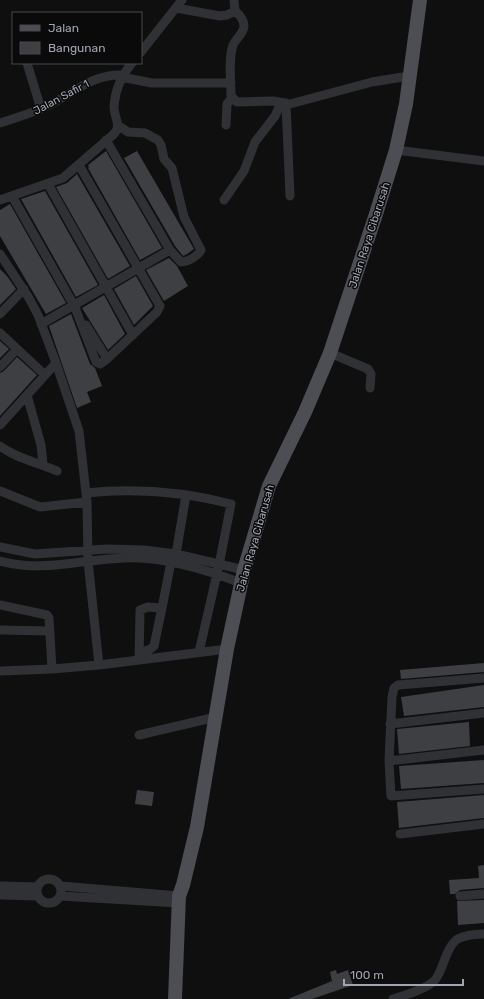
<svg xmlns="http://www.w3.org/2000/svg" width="484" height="999" viewBox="0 0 484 999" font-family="Rubik,sans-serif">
<rect width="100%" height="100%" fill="#0f0f10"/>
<!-- building -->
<path fill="#3e3f43" d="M106,151L162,248L140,260L88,168L89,167L88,165Z
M137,151L194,249L187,254L183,256L175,246L124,158Z
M77,174L130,266L108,279L56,187L67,183Z
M45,191L98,285L76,297L21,199Z
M10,204L66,303L46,314L0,236V210Z
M169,258L177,266L188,286L164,301L146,270Z
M0,269L7,276L16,289L0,305Z
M136,276L153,306L134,325L114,289Z
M104,295L125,334L108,350L82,308Z
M71,314L90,364L95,368L102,386L87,392L91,402L77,408L49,326Z
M0,341L9,349L0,358Z
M17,357L37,375L0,416V373L4,371Z
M484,663V672L401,679L400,670Z
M484,685V707L404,716L401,697Z
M469,722L470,746L399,754L397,729Z
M484,760V783L401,789L399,766Z
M137,790L154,792L152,806L135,804Z
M484,795V818L399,828L397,802Z
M484,865V888L460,890L455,894H450L449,880L479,878L478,866Z
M484,900V923L458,925L457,901Z
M336,970L337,974L348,970L353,985L312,999H288L332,981L330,972Z"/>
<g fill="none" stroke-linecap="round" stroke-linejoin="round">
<!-- street -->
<path stroke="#303135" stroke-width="9" d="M234,0L235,11C240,15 244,19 244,26C243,35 236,38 233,45C228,60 231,80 231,96L237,102L273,101L290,104L372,82L409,76
M176,8L220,16L227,15L235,11
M141,52L182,0
M27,63L41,109
M121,77L152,83H231
M286,103L290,196
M0,123C16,118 32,113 47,106C73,94 91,74 122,75
M226,125L227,104L232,98
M106,140L170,250L181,262C188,262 198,256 201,250L184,217L172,168L164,159L161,145L158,140L145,133L128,132L119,126
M396,150L484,161
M48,184L133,335
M12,196L76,309
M0,200L63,178L114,134C122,125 114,118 114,107C115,90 121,76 132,63
M224,200L244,171L255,142L275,116L281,103
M0,254L29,298L38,315L56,363L79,431L87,502L88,561L99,665
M74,305L96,362L100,364L107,359L157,312L160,306L79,165
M0,314L24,289
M41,324L170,250
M86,325L107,359
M0,333L45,375
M330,353L368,369L371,374L370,388
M0,367L17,349
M27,395L41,445L43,464
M0,425L56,363
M0,446C17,459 38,462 57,471
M0,491L40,507L87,502
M86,493C134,488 184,492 231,504L219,565L199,652
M0,547L35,554L107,549L144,550L176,554L244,570
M176,554L186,495
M0,561C46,573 80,559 125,558C162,556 207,570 241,583
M0,605L47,615L49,618L52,669
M0,630L50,631
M139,652L149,650L154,646L162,608
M139,660L140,610L148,607L162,608L171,562
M0,671L52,669L99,665L227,649
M484,678L398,685L394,688L392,697L389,761L391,796L484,789
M390,724L484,713
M139,735L216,717
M389,761L484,750
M400,834L484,824
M37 891a12 12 0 1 1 24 0a12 12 0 1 1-24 0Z
M0,886L38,887
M61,886L179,896
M0,895L38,896
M60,896L179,903
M460,896L484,894
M393,999C405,995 422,991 433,982C437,979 439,973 441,969C452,941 452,935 484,934"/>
<!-- primary -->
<path stroke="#4c4e54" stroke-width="14" d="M175,999L179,896L183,885L197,827L227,649L244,570L269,486L305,412L330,353L376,214L396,150L406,104L420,0"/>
</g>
<g text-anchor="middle" stroke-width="3" stroke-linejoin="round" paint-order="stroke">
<!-- street labels -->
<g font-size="11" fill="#a0a5b1" stroke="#0a0a0b">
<text transform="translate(61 97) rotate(-28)" y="4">Jalan Safir 1</text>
<text transform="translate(369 235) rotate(-72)" y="4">Jalan Raya Cibarusah</text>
<text transform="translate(255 538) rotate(-74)" y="4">Jalan Raya Cibarusah</text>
</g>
</g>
<!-- legend -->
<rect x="12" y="12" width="130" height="52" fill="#0a0a0b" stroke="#46484d"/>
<rect x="20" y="25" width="20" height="6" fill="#4c4e54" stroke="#46484d"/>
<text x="48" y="32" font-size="12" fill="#a0a5b1">Jalan</text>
<rect x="20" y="42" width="20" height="12" fill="#3e3f43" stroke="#46484d"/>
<text x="48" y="52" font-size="12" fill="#a0a5b1">Bangunan</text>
<!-- scale -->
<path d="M344 979v6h119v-6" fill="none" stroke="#a0a5b1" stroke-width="2"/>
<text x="350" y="979" font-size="12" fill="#a0a5b1" stroke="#0a0a0b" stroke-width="3" paint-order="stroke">100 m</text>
</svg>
